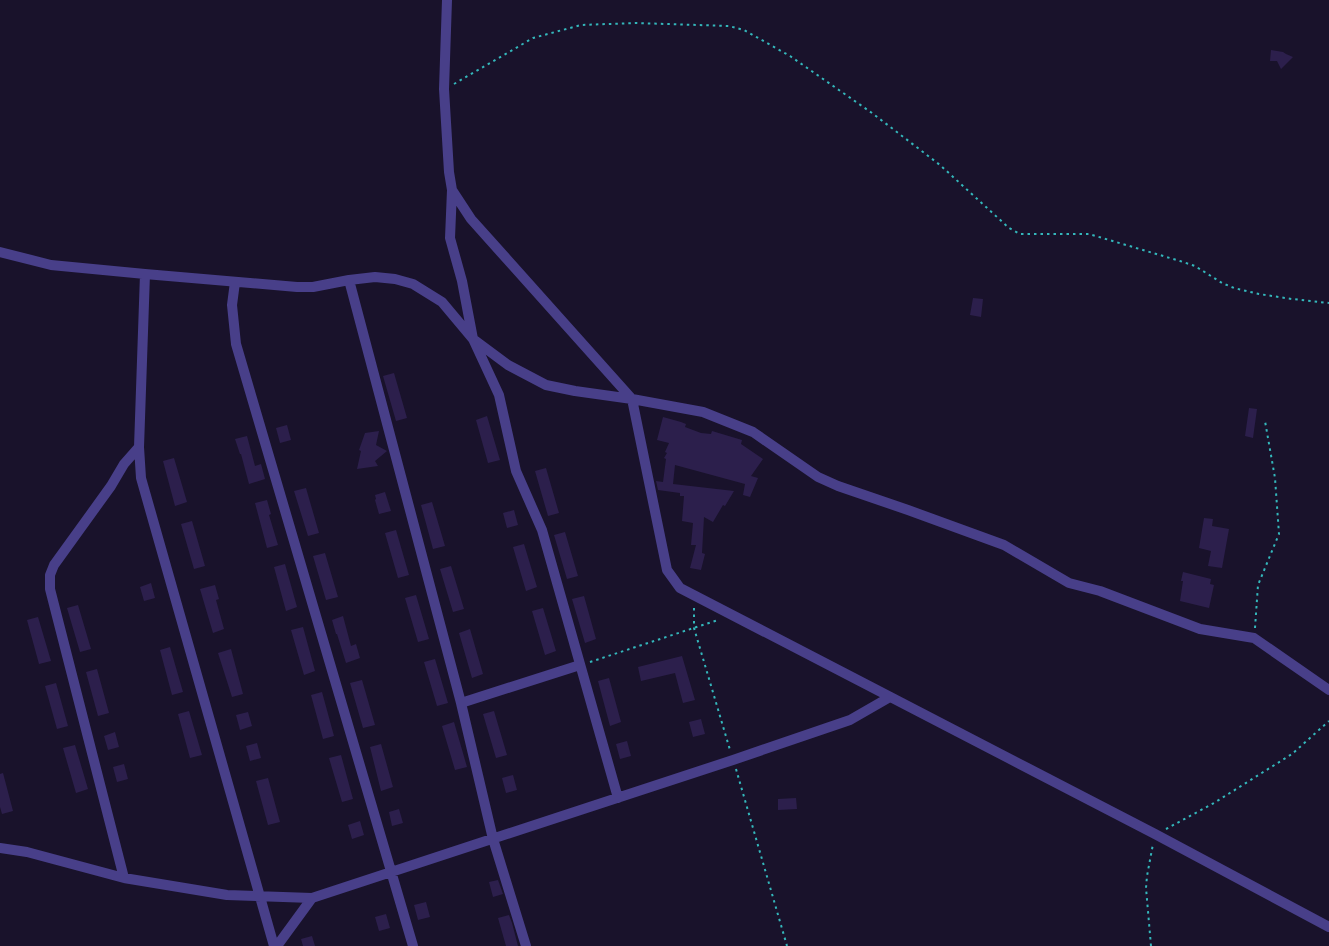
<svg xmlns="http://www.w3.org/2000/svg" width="1329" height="946" viewBox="0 0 1329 946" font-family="'Asap Condensed',sans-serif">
<rect width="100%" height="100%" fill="#19122b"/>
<!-- building -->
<path fill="#2c1f4c" d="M1271,50L1283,52L1286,54L1293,57L1281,69L1277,61H1270Z
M973,298L983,299L981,317L970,315Z
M394,373L407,418L396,421L383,376Z
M1249,408L1257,409L1253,438L1245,436Z
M487,416L500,460L488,463L476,420Z
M663,417L681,422L686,424L685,427L701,433L711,434L712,431L742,440L741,444L763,459L751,476L758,478L750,497L743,495L745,484L675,465L673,484L734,491L725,506L723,505L713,522L704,517L702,553L705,554L701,570L690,568L696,545H691L693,523L682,521L684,496H680V493L658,490L656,481L663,482L666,459L664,458L667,453L665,452L669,443L657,440Z
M287,425L291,440L280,443L276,428Z
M379,431L376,445L387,451L375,461L378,466L357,469L361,451L359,450L365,433Z
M247,436L255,466L261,464L265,479L249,484L241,454H240L235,439Z
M174,458L187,502L175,506L163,461Z
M546,468L559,513L548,516L535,471Z
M306,488L319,533L308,536L294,491Z
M385,492L391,511L379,514L375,500L376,499L375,495Z
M267,500L271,514L269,515L278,545L267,548L255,503Z
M432,502L445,546L433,549L421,505Z
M514,510L518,525L507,528L503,513Z
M1204,518L1213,519L1212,526L1229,529L1222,568L1208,566L1211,551L1199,548Z
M192,521L205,566L194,569L181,524Z
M396,530L409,575L398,578L385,533Z
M565,532L578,576L567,579L554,535Z
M524,544L537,587L526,591L513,547Z
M325,553L338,597L326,600L313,556Z
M285,564L297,607L286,611L274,567Z
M451,566L464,609L453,612L440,569Z
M1183,572L1211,579L1210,584L1214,585L1209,608L1180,601L1183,581H1181Z
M151,583L155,598L144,601L140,587Z
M215,585L219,599L216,600L224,629L213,633L200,589Z
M416,595L429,639L418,642L405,598Z
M584,596L596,639L585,643L572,599Z
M78,605L91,649L80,652L67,608Z
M543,608L556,651L545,655L532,611Z
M343,616L351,646L356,644L360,658L346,663L337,634H336L332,620Z
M38,617L51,661L39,664L27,620Z
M303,627L315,671L304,675L291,630Z
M470,629L483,674L472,678L459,633Z
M170,647L183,692L172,695L160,650Z
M231,649L243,694L232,697L218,653Z
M682,656L695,700L683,703L675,673L641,681L638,667Z
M435,659L448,703L437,706L424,662Z
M97,669L109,713L98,716L86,672Z
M609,678L621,722L610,726L598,681Z
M362,680L375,725L363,728L350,683Z
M56,683L68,726L57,729L45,686Z
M322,692L334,736L323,739L311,695Z
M189,711L202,755L190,758L178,714Z
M494,711L507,755L496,758L483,714Z
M248,712L252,726L240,730L236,715Z
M701,719L705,734L693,737L689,722Z
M454,722L467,767L455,770L442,726Z
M115,732L119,747L108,750L104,736Z
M627,741L631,756L620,759L616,744Z
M257,743L261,758L250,761L246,746Z
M381,744L393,787L381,791L370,747Z
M75,745L88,789L76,793L63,748Z
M341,755L353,799L342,802L329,758Z
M124,764L128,779L117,782L113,767Z
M3,773L13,811L2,814L0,807V774Z
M513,775L517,790L506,793L502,778Z
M268,778L280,822L268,825L256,781Z
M796,798L797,809L778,810V799Z
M399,809L403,823L392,826L389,812Z
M360,821L364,835L352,839L348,825Z
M498,880L503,894L493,897L489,882Z
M426,902L430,917L418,920L414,905Z
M386,914L390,928L379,931L375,917Z
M509,915L512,923L518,946H506L498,918Z
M312,936L315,946H303L301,939Z"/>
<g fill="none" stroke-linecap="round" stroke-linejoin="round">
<!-- path -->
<path stroke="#34b7bb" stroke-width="2" stroke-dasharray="2.5 4" stroke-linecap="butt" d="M454,84L533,38L581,25L635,23L729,26L744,30L790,56L872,113L940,165L1009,228L1020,234H1089L1180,261L1195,266L1222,283L1234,288L1259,294L1292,299L1329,303
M694,608V628L730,750
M1255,628L1258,585L1279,534L1275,478L1265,421
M590,662L718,620
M736,769L787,946
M1166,829L1214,803L1292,754L1329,721
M1151,946L1146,888L1147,876L1153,844"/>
<!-- street -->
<path stroke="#483f89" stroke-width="10" d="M447,0L444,89L449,172L452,190L471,219L632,399L667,570L680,588L1155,834L1329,927
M452,190L450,238L462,281L473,339L499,395L516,471L542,530L618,798
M0,252L51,265L145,274L297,287H313L349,280L375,277L395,279L413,284L442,302L473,339L508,365L546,385L575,391L632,399L703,412L753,432L818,477L838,486L908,510L1004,545L1069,583L1100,591L1200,629L1254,638L1329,690
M145,274L139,447L141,478L274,946
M349,280L461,703L493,839L526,946
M235,282L232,305L236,344L413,946
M461,703L580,665
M0,848L27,852L124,878L227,895L312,898L733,760L850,720L890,697
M124,878L50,589V575L54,565L111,486L124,464L139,447
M277,946L312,898"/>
</g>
</svg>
